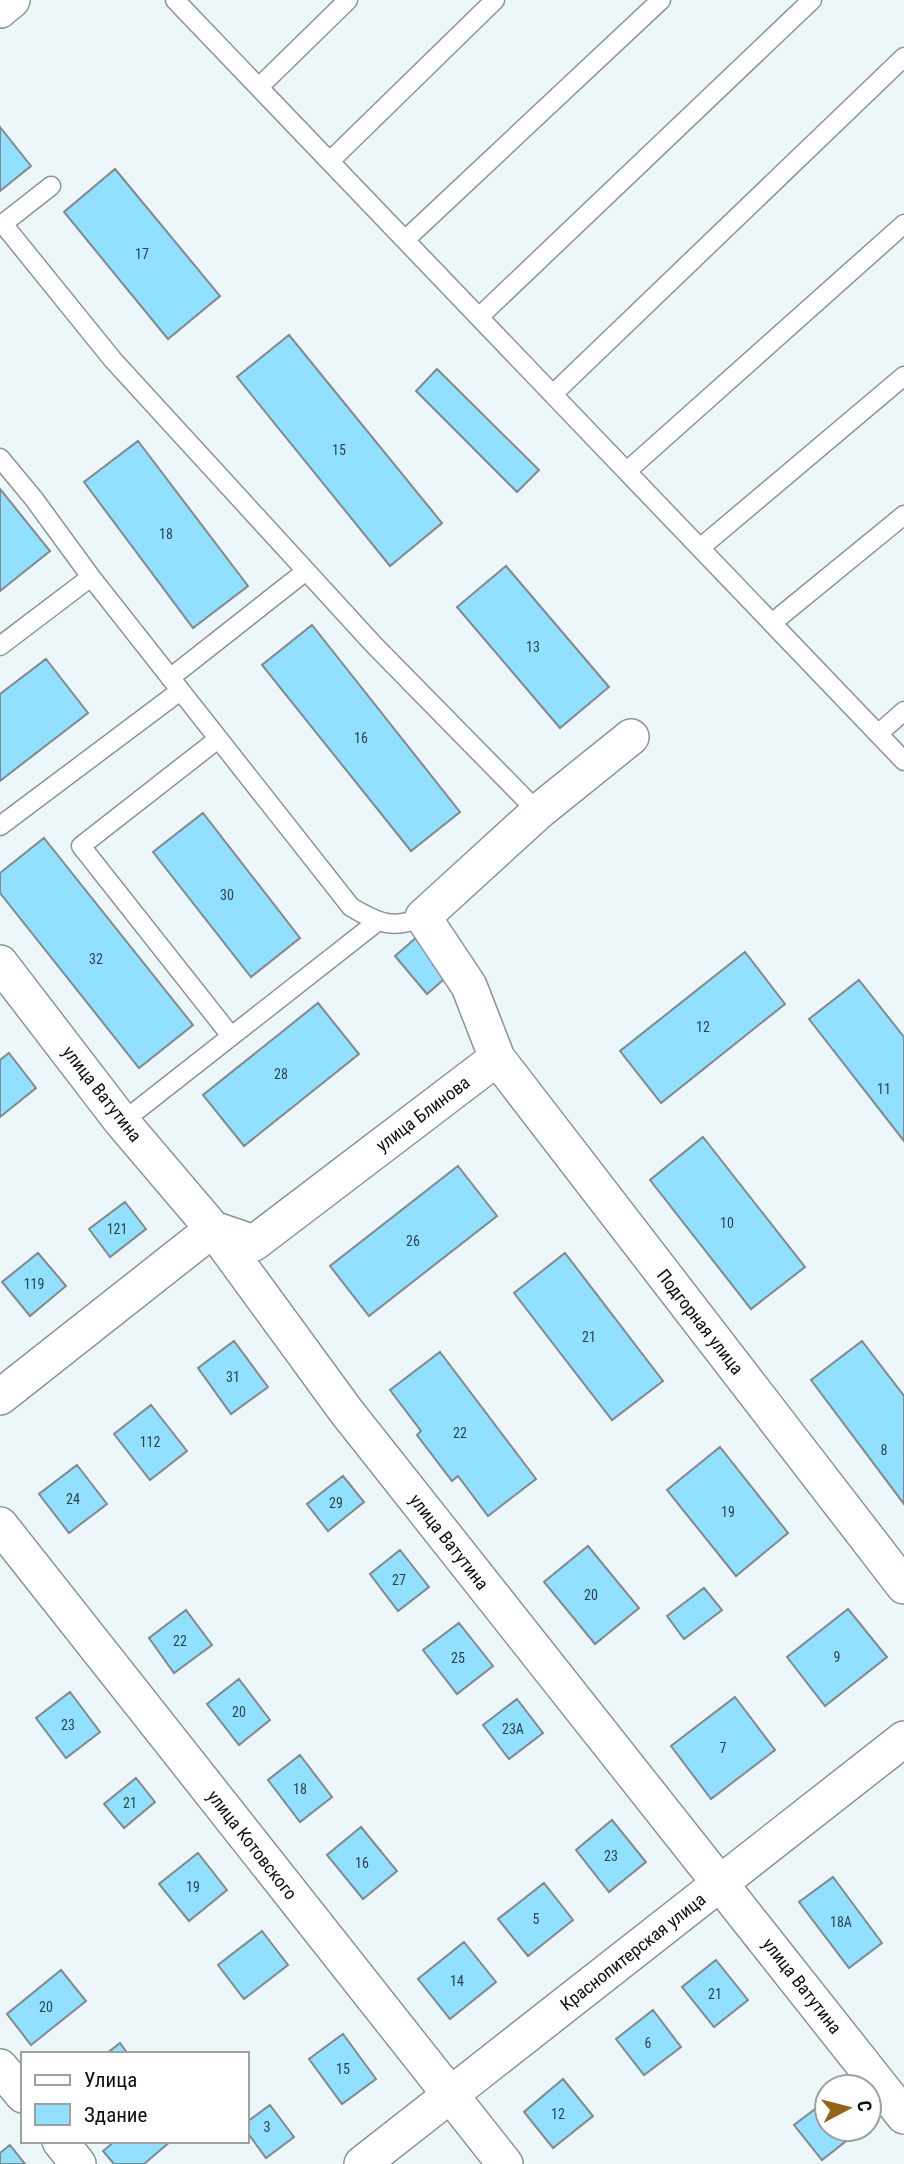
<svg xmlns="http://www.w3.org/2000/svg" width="904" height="2164" viewBox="0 0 904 2164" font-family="'Roboto Condensed',sans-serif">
<rect width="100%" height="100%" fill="#edf6f9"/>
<!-- building -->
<path fill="#92e0ff" stroke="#81898c" stroke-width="2" d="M0,127L31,166L0,191Z
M115,169L220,296L168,339L64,212Z
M289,335L442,523L390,566L237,377Z
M437,369L539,470L517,492L416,391Z
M138,441L248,586L193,628L84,482Z
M0,489L50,551L0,591Z
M506,566L609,687L560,728L457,607Z
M312,625L460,812L411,851L262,665Z
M46,659L88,713L0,781V694Z
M203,813L300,938L251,977L153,852Z
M44,838L193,1025L139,1068L0,893V873Z
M418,936L450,974L427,994L395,956Z
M745,952L785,1004L661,1103L620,1051Z
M859,980L904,1037V1141L809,1019Z
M318,1003L359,1054L244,1146L203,1095Z
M9,1053L36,1088L0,1117V1060Z
M703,1137L805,1267L751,1309L650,1180Z
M458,1166L497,1216L369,1316L330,1266Z
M125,1202L146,1229L110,1257L89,1229Z
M38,1253L66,1286L30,1316L2,1282Z
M565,1253L663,1381L612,1420L514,1293Z
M234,1341L268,1387L231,1414L198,1368Z
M862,1341L904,1396V1504L811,1380Z
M440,1352L536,1479L488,1516L458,1476L452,1481L417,1435L421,1431L390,1390Z
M151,1405L187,1451L150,1480L114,1434Z
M720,1447L788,1533L736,1576L667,1490Z
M77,1465L107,1504L69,1533L39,1494Z
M343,1476L364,1502L328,1531L307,1504Z
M588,1546L639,1608L595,1644L544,1582Z
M400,1550L429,1587L398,1611L370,1574Z
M704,1588L722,1610L684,1639L667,1616Z
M848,1609L887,1657L825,1706L787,1657Z
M186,1610L212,1645L174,1673L149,1638Z
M459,1623L493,1666L457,1694L423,1650Z
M239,1679L270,1720L239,1745L207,1704Z
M70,1692L100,1732L66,1758L36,1718Z
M735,1697L775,1750L711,1799L671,1746Z
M517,1699L543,1733L509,1759L483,1725Z
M300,1755L332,1797L300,1822L268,1780Z
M136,1778L155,1802L124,1828L104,1804Z
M612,1820L646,1862L609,1892L576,1850Z
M361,1827L397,1871L363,1899L327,1855Z
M198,1853L227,1890L189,1921L159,1884Z
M833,1877L882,1943L849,1968L799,1902Z
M544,1883L573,1920L528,1956L498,1919Z
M262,1931L288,1965L244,1999L218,1965Z
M464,1942L496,1982L450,2019L418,1979Z
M716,1960L748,2000L714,2027L682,1987Z
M61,1970L86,2001L31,2045L7,2014Z
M653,2010L681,2047L644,2075L616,2039Z
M343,2034L376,2079L342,2104L309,2059Z
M120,2043L128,2054H106Z
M563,2079L593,2116L553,2148L524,2112Z
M827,2100V2129H851L855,2134L822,2160L794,2125Z
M270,2105L294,2137L266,2158L247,2132V2122Z
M115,2141H171L144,2164H114L103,2151Z
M10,2145L25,2164H0V2153Z"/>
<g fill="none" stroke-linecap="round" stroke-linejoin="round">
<defs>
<path id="lane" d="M175,0L904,761
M259,87L348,0
M330,161L495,0
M3,224L113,360L374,645L538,812
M0,226L51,186
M405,240L661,0
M479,317L812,0
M553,394L904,57
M0,458L34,499L91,577
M627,471L904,224
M700,548L904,376
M772,623L904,515
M0,646L91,577L351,907C378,923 393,930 423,917
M170,678L306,571
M878,734L904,711
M218,739L81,846L231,1036
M0,826L180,691
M122,1122L377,922"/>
<path id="street" d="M0,10L12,0
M0,963L122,1122L213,1229L346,1411L904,2116
M497,1058L904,1586
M0,1397L213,1229L254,1243L497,1058L469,986L423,917L538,812L631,737
M0,1525L505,2164
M0,2067L23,2095
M60,2141L78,2164
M362,2164L904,1739"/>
</defs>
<!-- lane casing -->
<use href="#lane" stroke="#8d9498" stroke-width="21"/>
<!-- street casing -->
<use href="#street" stroke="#8d9498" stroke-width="38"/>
<!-- lane -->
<use href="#lane" stroke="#fff" stroke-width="18"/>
<!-- street -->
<use href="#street" stroke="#fff" stroke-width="35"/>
</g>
<g text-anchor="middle" stroke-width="5" stroke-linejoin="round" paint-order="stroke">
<!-- number labels -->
<g font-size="14" fill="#2e424c">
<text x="142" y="259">17</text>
<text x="339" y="455">15</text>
<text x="166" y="539">18</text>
<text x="533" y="652">13</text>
<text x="361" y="743">16</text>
<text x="227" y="900">30</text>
<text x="96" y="964">32</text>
<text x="703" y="1032">12</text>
<text x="281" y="1079">28</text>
<text x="884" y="1094">11</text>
<text x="727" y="1228">10</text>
<text x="117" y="1234">121</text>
<text x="413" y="1246">26</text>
<text x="34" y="1289">119</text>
<text x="589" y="1342">21</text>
<text x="233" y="1382">31</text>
<text x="460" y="1438">22</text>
<text x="150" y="1447">112</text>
<text x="884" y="1455">8</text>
<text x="73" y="1504">24</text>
<text x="336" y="1508">29</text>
<text x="728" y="1517">19</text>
<text x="399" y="1585">27</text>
<text x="591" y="1600">20</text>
<text x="180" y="1646">22</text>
<text x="837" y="1662">9</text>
<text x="458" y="1663">25</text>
<text x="239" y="1717">20</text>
<text x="68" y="1730">23</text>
<text x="513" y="1734">23А</text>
<text x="723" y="1753">7</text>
<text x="300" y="1794">18</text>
<text x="130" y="1808">21</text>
<text x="611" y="1861">23</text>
<text x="362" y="1868">16</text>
<text x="193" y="1892">19</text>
<text x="536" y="1924">5</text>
<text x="841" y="1927">18А</text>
<text x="457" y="1986">14</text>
<text x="715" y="1999">21</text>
<text x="46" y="2012">20</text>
<text x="648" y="2048">6</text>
<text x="343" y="2074">15</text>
<text x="558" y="2119">12</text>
<text x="267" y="2132">3</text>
</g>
<!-- street labels -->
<g font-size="18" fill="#0c0e10" stroke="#fff">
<text transform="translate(102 1094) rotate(52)" y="6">улица Ватутина</text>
<text transform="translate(423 1114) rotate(-37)" y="6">улица Блинова</text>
<text transform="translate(700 1322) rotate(52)" y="6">Подгорная улица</text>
<text transform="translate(449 1542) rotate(52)" y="6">улица Ватутина</text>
<text transform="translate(252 1845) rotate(52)" y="6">улица Котовского</text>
<text transform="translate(633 1952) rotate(-38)" y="6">Краснопитерская улица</text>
<text transform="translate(802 1986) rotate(52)" y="6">улица Ватутина</text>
</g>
</g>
<!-- legend -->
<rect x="21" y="2052" width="228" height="91" fill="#ffffff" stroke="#9e9f9f" stroke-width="2"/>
<rect x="35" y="2075" width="35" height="10" fill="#ffffff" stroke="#9e9f9f" stroke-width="2"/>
<text x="84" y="2087" font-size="21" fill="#0c0e10">Улица</text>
<rect x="35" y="2104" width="35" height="21" fill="#92e0ff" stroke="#9e9f9f" stroke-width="2"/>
<text x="84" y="2122" font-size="21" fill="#0c0e10">Здание</text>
<!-- north arrow -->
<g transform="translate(848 2108) rotate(83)"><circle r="33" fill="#ffffff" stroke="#9e9f9f" stroke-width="2"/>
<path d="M0-5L12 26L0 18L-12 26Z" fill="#946514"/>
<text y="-10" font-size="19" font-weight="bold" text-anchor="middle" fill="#0c0e10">С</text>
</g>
</svg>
